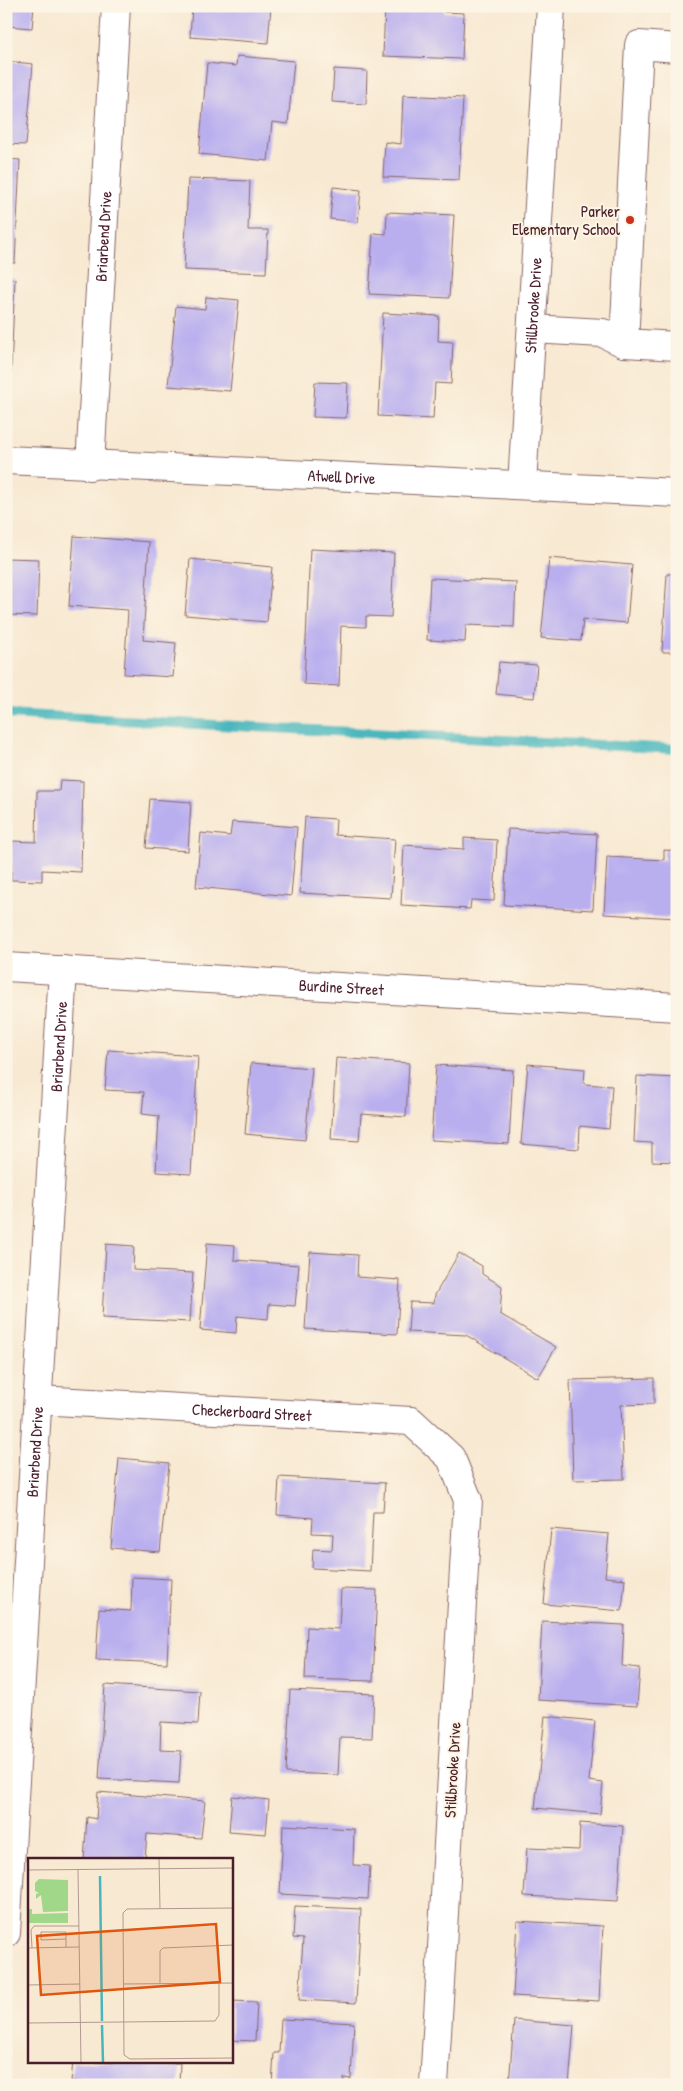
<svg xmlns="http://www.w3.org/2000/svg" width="683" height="2091" viewBox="0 0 683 2091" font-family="'Patrick Hand',sans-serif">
<rect width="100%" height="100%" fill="#fcf5e5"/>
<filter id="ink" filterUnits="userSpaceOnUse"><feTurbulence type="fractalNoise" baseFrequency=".02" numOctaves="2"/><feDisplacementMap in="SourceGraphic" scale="10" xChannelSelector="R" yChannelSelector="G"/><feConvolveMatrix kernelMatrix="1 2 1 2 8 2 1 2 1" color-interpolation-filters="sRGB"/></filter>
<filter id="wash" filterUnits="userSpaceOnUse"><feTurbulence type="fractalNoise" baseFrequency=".0096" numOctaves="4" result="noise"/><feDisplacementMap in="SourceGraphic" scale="20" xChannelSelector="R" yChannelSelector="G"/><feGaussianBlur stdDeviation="1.12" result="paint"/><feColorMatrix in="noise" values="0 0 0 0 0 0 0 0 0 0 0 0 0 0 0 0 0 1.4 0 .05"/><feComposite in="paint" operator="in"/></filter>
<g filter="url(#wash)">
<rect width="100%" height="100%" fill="#f8e9d2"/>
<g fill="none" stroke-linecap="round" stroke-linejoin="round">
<!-- stream -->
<path stroke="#48b7bd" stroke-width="10" d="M6,714L677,749"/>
</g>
<g id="blocks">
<!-- building -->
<path fill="#b9afef" d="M6,6H34L32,28L6,26Z
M192,6H271L268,43L190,37Z
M385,6H444V12L464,13L462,59L383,56Z
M237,56L294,61L288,124L272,122L268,161L199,154L207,63L236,66Z
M6,61L33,64L26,145L6,144Z
M334,69L367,71L366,104L332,102Z
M403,95L463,98L459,180L383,177L385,142L401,144Z
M6,159L20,160L15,263H6Z
M188,179L250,181L248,230H268L266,273L184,270Z
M333,187L361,190L358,222L330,219Z
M387,212L454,215L449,298L369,294L373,233L386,234Z
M6,279H15L10,393H6Z
M206,297L239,300L230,391L168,386L176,306L205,309Z
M383,313L439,316L438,341L453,342L451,384L435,383L433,419L378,416Z
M315,382L348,383L346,418L313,417Z
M74,536L149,542L143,640L176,643L173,677L124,674L128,610L69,606Z
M310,549L394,553L391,617L366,616V627L341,626L339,686L304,684Z
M6,558L39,559L37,616L6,615Z
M549,558L632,565L627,623L583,619L581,641L541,638Z
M190,559L272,567L267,622L185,615Z
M667,574H677V652H662Z
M430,578L516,582L514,627L466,625L465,642L427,640Z
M499,662L537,665L534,698L496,694Z
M60,780L83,781L81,872L42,870V881L11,880L12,841L36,842L37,791H59Z
M150,799L191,802L188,851L146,848Z
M305,817L336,819L335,835L395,839L391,898L300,893Z
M232,822L297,827L291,896L196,887L201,833L230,836Z
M508,829L597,834L593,910L504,905Z
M464,838L497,840L494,901L471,900L470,909L401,905L404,845L464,849Z
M664,850L677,851V918L604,914L607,857L664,860Z
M108,1050L198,1056L191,1174L156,1172L159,1116L142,1114L144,1092L105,1090Z
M336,1058L409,1063L406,1117L361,1114L359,1141L331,1139Z
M251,1063L312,1068L305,1140L245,1134Z
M528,1064L585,1069L584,1084L612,1086L609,1129L580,1126L579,1149L521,1144Z
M436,1065L513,1070L509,1144L431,1140Z
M637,1076L677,1078V1162L652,1161V1143L634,1142Z
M207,1243L235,1245L234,1260L299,1265L295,1306L269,1304L268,1319L237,1316L236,1333L200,1330Z
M106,1244L134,1246L133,1270L193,1273L190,1322L102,1318Z
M310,1252L358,1255L357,1277L400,1280L397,1334L305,1329Z
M459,1253L482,1266V1274L502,1286L500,1314L556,1347L538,1378L466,1335L408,1332L410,1302L434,1303L435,1295Z
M654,1378V1404L621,1405L624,1479L573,1480L570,1380Z
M119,1458L169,1463L160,1552L111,1548Z
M279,1477L385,1483L383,1512H373L370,1571L312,1568L313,1549L332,1550L333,1534L312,1533L313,1518L277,1515Z
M551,1529L609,1534L605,1577L625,1579L622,1611L544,1604Z
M132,1577L171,1579L167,1663L96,1660L99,1609L131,1611Z
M341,1589L377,1590L373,1681L305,1679L307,1627L339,1629Z
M542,1621L624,1625L622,1666L640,1668L637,1706L538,1700Z
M105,1685L200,1691L198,1724L161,1722L160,1750L181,1751L179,1783L99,1779Z
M290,1690L374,1694L372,1738L340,1737L338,1775L286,1773Z
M545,1716L595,1721L589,1781L603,1783L600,1814L535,1808Z
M98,1792L205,1801L201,1838L147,1834L145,1860H84L87,1817L96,1819Z
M232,1796L269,1800L266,1834L229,1831Z
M580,1823L623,1826L618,1901L524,1896L527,1848L579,1850Z
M283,1825L354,1829L353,1865L370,1866L368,1899L280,1894Z
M295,1906L361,1909L356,2003L299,2000L303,1939L293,1938Z
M517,1921L603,1926L599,2001L513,1996Z
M231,2001L257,2002L255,2041L231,2040Z
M281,2019L354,2023L351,2079L344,2078L343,2085H272L274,2053H279Z
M514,2020L574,2025L569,2085H509Z
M73,2062L180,2063L179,2085H115L71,2081Z"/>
</g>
</g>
<g filter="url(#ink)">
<use href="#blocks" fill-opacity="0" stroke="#876665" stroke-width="1"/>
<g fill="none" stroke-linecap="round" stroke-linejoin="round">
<defs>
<g id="minor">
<path d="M532,329L603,333L624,343L677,346"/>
<path d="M624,343L639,45L677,48"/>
<path id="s1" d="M6,460L677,493"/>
<path id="s2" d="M90,466L116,6"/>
<path id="s3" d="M522,485L551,6"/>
<path id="s4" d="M6,967L677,1007"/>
<path id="s5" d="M38,1400L411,1421L451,1458L468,1500L434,2085"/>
<path id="s6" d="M6,1933L63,970"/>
</g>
</defs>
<!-- minor casing -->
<use href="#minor" stroke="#876665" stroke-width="30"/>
<!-- minor -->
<use href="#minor" stroke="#fff" stroke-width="28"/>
</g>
</g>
<!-- markers -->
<circle fill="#c8321e" stroke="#fcf5e5" stroke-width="2" cx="630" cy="220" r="5"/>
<g text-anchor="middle" stroke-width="4" stroke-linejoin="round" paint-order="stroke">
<!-- poi labels -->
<g font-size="16" fill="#4a1f2b" stroke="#fcf5e5" text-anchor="end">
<text x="620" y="217">Parker<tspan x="620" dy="18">Elementary School</tspan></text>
</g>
<!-- street labels -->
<g font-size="16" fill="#4a1f2b" stroke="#fcf5e5">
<text dy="6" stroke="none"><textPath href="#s2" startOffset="230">Briarbend Drive</textPath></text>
<text dy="6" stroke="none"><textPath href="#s3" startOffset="180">Stillbrooke Drive</textPath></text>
<text dy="6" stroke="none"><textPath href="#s1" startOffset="336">Atwell Drive</textPath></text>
<text dy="6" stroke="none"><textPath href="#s4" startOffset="336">Burdine Street</textPath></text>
<text dy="6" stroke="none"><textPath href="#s6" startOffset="888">Briarbend Drive</textPath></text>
<text dy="6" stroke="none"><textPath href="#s5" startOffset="214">Checkerboard Street</textPath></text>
<text dy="6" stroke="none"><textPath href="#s6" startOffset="482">Briarbend Drive</textPath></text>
<text transform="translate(452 1770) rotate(-87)" y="6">Stillbrooke Drive</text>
</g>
</g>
<!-- overview -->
<g transform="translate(28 1858)">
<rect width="205" height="205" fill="#f8e9d2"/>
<path d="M11,21L40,22V53L15,54L13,37L8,41V36L11,35L7,33V25ZM0,51H4V56L40,55V65H0Z" fill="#a0d788"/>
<path fill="none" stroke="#48b7bd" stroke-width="2.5" d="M72,18L74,163M74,167L75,205"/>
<path fill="none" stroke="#b2988f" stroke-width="1" d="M131,0L132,51M0,12L205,10M50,12L53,205M205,50L99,51L95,55L96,197L102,201L205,200M38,89V74H13V82L38,81M0,90L51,89M4,90L3,72L6,68H51M132,125V93L135,90L205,87M95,126L205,125M0,127L52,126M0,165L187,163L191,157V125"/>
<path fill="#e0560e" fill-opacity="0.15" stroke="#e0560e" stroke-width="2.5" d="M188,66L192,124L13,137L9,78Z"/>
<rect width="205" height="205" fill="none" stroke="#4a1f2b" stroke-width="2.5"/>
</g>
<!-- margin -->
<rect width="683" height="2091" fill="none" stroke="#fcf5e5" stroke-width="25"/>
</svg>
